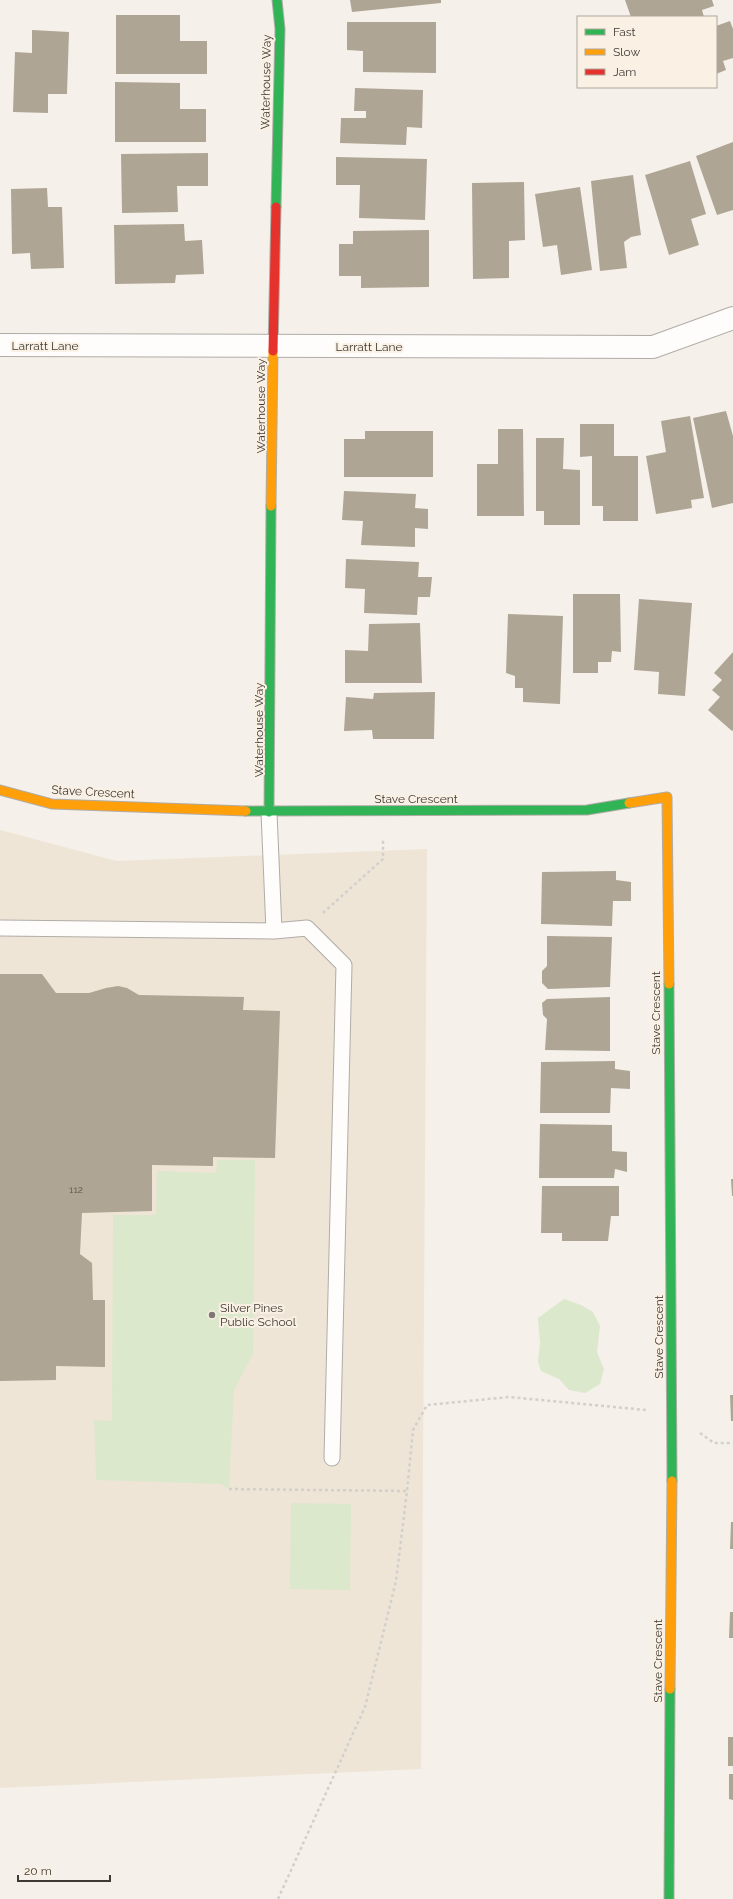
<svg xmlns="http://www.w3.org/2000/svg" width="733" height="1899" viewBox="0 0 733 1899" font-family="Raleway,sans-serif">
<rect width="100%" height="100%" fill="#f5f0e9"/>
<!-- built -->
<path fill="#eee5d7" d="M0,830L117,861L427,849L421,1769L0,1788Z"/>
<!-- green -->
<path fill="#dbe8cc" d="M217,1160H255L253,1354L234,1390L229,1489L221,1484L96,1480L94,1420L112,1421L113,1215H156L157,1171L216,1173Z
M564,1299L581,1305L593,1312L600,1326L597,1352L604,1369L600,1384L585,1393L569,1390L559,1379L541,1371L538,1362L540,1343L538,1318Z
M291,1503L351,1504L350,1590L290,1589Z"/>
<!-- building -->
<path fill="#afa595" d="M350,0H441V3L352,12Z
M625,0H712L714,6L702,10L704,17H631Z
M116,15H180V41H207V74H116Z
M730,21L733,29V58L723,61L726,70L716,74V26Z
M347,22H436V73L363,72V51L347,50Z
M32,30L69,32L67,94H48V113L13,112L15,52L32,53Z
M115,82L180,83V109H206V142H115Z
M355,88L423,90L422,128L407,127L406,145L340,143L341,118H366V111H354Z
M733,142V210L717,215L696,156Z
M208,153V186H177L178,212L122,213L121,154Z
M336,157L427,159L425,220L359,218L360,185H336Z
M690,161L706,214L691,219L699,245L669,255L645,175Z
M633,175L641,235L631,237L624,242L627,268L600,271L591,181Z
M524,182L525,240L509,241V278L473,279L472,183Z
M580,187L592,270L561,275L557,245L543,247L535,194Z
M47,188L48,207H62L64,268L31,269L30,253L12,254L11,189Z
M184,224L185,241L202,240L204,274L176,275L175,283L115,284L114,225Z
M429,230V287L361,288V276H339V244H353V231Z
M726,411L733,436V503L712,508L693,418Z
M690,416L704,498L691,500L692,508L656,514L646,456L666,452L661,421Z
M580,424H614V456H638V521H603V506H592V456L580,457Z
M498,429H523L524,516H477V464H498Z
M365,431H433V477H344V439H365Z
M536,438H564L563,469L580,470V525H544V511H536Z
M344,491L416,494L415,508L428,509V529L415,528V547L361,545L363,521L342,520Z
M346,559L419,562L418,577H432L430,597H418L417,615L364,613L365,589L345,588Z
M573,594H620L621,652L612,651L611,662H598V673H573Z
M639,599L692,603L685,696L658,694L659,672L634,670Z
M508,614L563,616L560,704L523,702V688H515V676L506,673Z
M420,623L422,683H345V650L368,651L369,624Z
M733,652V730L732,731L708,710L720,697L712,690L722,680L714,673Z
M435,692L434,739H373L372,730L344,731L346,697L373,699L374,693Z
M616,871V880L631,882V901H613L612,926L541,924L542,872Z
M547,936L612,937L610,987L548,989L542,983V971L547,966Z
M0,974H42L56,993H89L106,988L118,986L127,988L139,995L244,997L243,1010L280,1011L275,1158L213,1157V1166L152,1165V1211L82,1213L80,1254L92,1263L93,1300H105V1367L56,1366V1380L0,1381Z
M610,997V1051L545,1050L547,1019L543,1015L542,1003L547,999Z
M615,1061V1069L630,1071V1089L611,1088L610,1113H540L541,1062Z
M540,1124L612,1125V1151L627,1152V1172L615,1169L614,1178H539Z
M731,1179H733V1196H732Z
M542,1186H619V1216H611L608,1241H562V1233H541Z
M730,1395H733V1421H731Z
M731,1522H733V1549H730Z
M730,1612H733V1638H729Z
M728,1737H733V1766H728Z
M729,1774H733V1800L729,1799Z"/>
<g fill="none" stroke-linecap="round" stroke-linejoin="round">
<defs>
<path id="lane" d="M269,812L274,931
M0,928L274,931L307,928L344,965L332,1458"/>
<path id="street" d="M0,345L653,347L733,318"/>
<path id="fast" d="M276,207L280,29L277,0
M246,811L587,810L629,803
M269,812L271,506
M669,984L672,1481
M669,1899L670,1689"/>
<path id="slow" d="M271,506L273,351
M0,790L52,804L246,811
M629,803L667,797L669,984
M670,1689L672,1481"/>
<path id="jam" d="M273,351L276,207"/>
</defs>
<!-- lane casing -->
<use href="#lane" stroke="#b0aca6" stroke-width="17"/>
<!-- street casing -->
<use href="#street" stroke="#b0aca6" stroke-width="24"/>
<!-- fast casing -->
<use href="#fast" stroke="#b0aca6" stroke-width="11"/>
<!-- slow casing -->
<use href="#slow" stroke="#b0aca6" stroke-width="11"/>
<!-- jam casing -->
<use href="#jam" stroke="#b0aca6" stroke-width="11"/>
<!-- path -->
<path stroke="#d2d0cd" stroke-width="2.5" stroke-dasharray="3 3" stroke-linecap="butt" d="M323,913L383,859V838
M700,1433L714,1443H733
M229,1489L407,1491
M278,1899L365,1707L396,1581L407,1491L413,1430L427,1405L509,1397L646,1410"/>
<!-- lane -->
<use href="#lane" stroke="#fefdfc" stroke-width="15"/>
<!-- street -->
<use href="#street" stroke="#fefdfc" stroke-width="22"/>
<!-- fast -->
<use href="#fast" stroke="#30b455" stroke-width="9"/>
<!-- slow -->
<use href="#slow" stroke="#ff9f0a" stroke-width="9"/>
<!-- jam -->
<use href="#jam" stroke="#e5322d" stroke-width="9"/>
</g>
<!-- markers -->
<circle fill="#7d7973" stroke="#faf1e4" stroke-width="1.5" cx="212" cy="1315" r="4"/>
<g text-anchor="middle" stroke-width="4" stroke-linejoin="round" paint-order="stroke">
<!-- number labels -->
<g font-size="10" fill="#5a544c">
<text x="76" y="1193">112</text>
</g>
<!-- street labels -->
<g font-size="12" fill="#3d3934" stroke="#faf1e4">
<text transform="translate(266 82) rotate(-89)" y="4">Waterhouse Way</text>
<text x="45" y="350">Larratt Lane</text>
<text x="369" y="351">Larratt Lane</text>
<text transform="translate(261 406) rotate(-90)" y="4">Waterhouse Way</text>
<text transform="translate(259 730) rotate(-90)" y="4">Waterhouse Way</text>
<text transform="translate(93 792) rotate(3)" y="4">Stave Crescent</text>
<text x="416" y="803">Stave Crescent</text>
<text transform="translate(656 1013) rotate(-90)" y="4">Stave Crescent</text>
<text transform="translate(659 1337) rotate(-90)" y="4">Stave Crescent</text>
<text transform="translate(658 1661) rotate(-90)" y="4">Stave Crescent</text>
</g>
<!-- poi labels -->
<g font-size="12" fill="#3d3934" stroke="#faf1e4" text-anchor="start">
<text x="220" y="1312">Silver Pines<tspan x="220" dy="14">Public School</tspan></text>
</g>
</g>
<!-- legend -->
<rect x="577" y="16" width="140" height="72" fill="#faf1e4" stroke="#aea79e"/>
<rect x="585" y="29" width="20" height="6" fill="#30b455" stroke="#aea79e"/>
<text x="613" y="36" font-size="12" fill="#3d3934">Fast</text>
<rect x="585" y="49" width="20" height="6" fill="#ff9f0a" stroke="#aea79e"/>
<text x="613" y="56" font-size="12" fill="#3d3934">Slow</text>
<rect x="585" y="69" width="20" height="6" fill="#e5322d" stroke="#aea79e"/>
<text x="613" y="76" font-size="12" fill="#3d3934">Jam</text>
<!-- scale -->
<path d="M18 1875v6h92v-6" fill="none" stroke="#3d3934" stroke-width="2"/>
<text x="24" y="1875" font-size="12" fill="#3d3934" stroke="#faf1e4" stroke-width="3" paint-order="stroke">20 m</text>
</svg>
